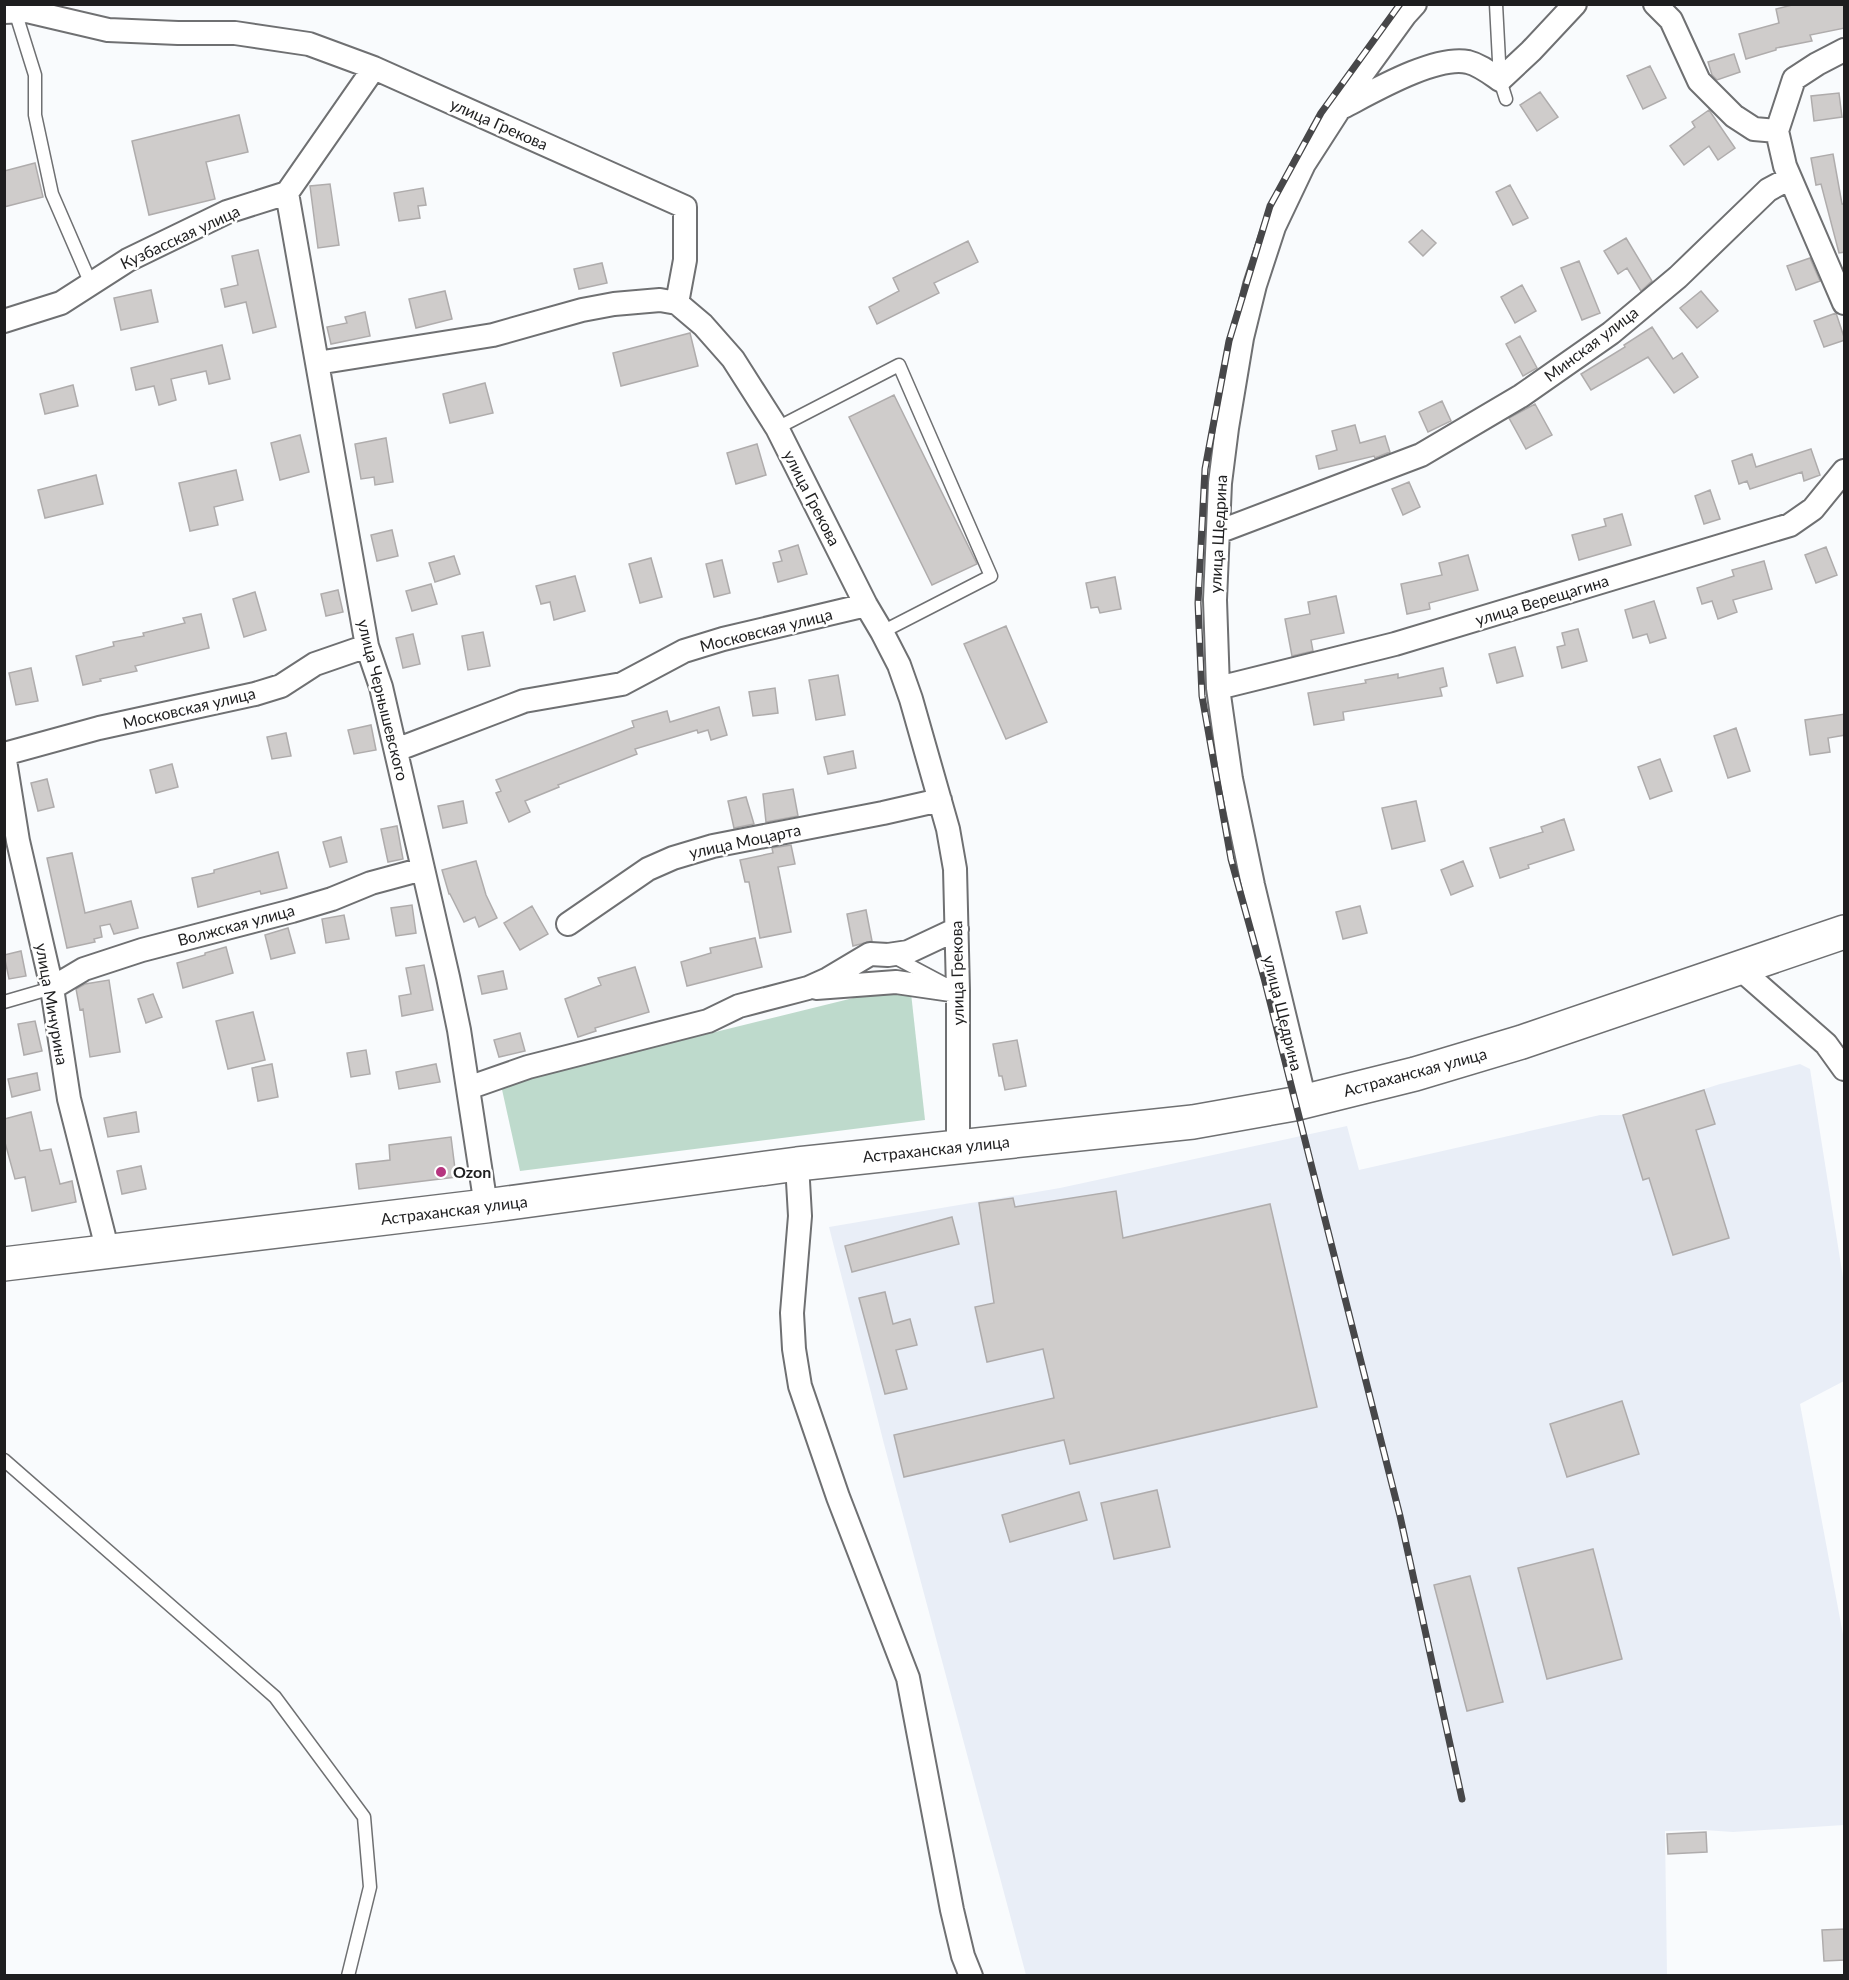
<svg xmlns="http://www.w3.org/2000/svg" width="1849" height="1980" viewBox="0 0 1849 1980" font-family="Lato,sans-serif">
<rect width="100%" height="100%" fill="#f9fbfd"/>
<!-- built -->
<path fill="#e9eef7" d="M1800,1064L1810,1069L1844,1284V1381L1800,1404L1844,1640V1825L1733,1832L1704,1830L1665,1831L1667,1975H1026L884,1444L829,1227L1060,1188L1347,1126L1359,1170L1600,1115H1623L1720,1084Z"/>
<!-- green -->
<path fill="#bedacc" d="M910,984L925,1120L520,1171L501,1085Z"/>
<!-- building -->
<path fill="#cfcccb" stroke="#afacac" stroke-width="1.5" d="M1796,4H1845V28L1810,35L1812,41L1776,48V50L1746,59L1739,34L1779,23L1776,9Z
M1734,54L1740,72L1717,80L1712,75L1708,62Z
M1650,66L1666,98L1643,109L1627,76Z
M1540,92L1558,117L1537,131L1520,105Z
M1839,93L1842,117L1814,121L1811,96Z
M1709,110L1735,148L1718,160L1709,146L1684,165L1670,146L1695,127L1692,122Z
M239,115L248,152L206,162L215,199L149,215L132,141Z
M1833,154L1842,204H1845V252L1839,253L1821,184L1816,185L1811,158Z
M35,163L43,197L4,207V171Z
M330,184L339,245L318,248L310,186Z
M1510,185L1528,218L1513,225L1496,192Z
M423,188L426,205L418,206L420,218L399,221L394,193Z
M1422,230L1436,243L1423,256L1409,242Z
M1626,238L1652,281L1641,291L1627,268L1618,274L1604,251Z
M968,241L978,262L934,283L939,293L877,324L869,307L899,291L893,278Z
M258,250L276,327L253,333L246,302L225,307L221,289L238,285L232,256Z
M1810,258L1820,281L1796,290L1787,266Z
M1579,261L1600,313L1582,320L1561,268Z
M602,263L607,283L579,289L574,269Z
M1522,285L1536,311L1515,323L1501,297Z
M151,290L158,322L121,330L114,298Z
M445,291L452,319L416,328L409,299Z
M1701,291L1718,311L1697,328L1680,308Z
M365,312L370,336L331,344L327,327L347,323L345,317Z
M1836,313L1845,340L1824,347L1814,321Z
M1652,327L1673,359L1682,353L1698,377L1674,393L1648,357L1591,390L1581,374L1625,347L1624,345Z
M690,333L698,366L621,386L613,353Z
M1520,336L1537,368L1523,376L1506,344Z
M222,345L230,379L209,384L206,371L171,379L176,400L159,405L154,386L136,390L131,368Z
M485,383L493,413L450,423L443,394Z
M73,385L78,406L45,414L40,394Z
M894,395L977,564L932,585L849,417Z
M1442,401L1451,421L1428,432L1419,412Z
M1535,404L1552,435L1526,449L1509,418Z
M1355,425L1360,443L1385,436L1390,452L1375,458L1374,456L1319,469L1316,456L1337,450L1332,431Z
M300,435L309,472L280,480L271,443Z
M386,438L393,482L375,485L374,477L361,479L355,444Z
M757,444L766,475L736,484L727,453Z
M1811,449L1820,475L1804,481L1802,472L1750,489L1747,481L1739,484L1732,461L1752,454L1756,467Z
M236,470L243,500L214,507L218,525L190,531L179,483Z
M96,475L103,504L45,518L38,490Z
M1409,482L1420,507L1403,515L1392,489Z
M1710,490L1720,519L1704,524L1695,496Z
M1622,514L1631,545L1579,560L1572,535L1606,526L1604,519Z
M392,530L398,556L377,561L371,535Z
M798,545L807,574L778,582L773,563L782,561L779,551Z
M1826,547L1837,575L1816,583L1805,555Z
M1468,555L1478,590L1429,603L1430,609L1407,614L1401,584L1442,575L1439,563Z
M454,556L460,574L435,582L429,563Z
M651,558L662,597L640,603L629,564Z
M722,560L730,593L714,597L706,564Z
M1764,561L1772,589L1733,600L1737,612L1718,619L1712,601L1702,604L1697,588L1734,576L1732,570Z
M575,576L585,611L554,620L550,602L541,604L536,586Z
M1115,577L1121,609L1100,613L1098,607L1091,608L1086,583Z
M431,584L437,604L412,611L406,591Z
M338,590L343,612L326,616L321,594Z
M255,592L266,630L244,637L233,599Z
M1336,596L1344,633L1311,640L1313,651L1292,656L1285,619L1310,614L1308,602Z
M1654,601L1666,638L1650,643L1647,634L1633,638L1625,610Z
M201,614L209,648L135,666L137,671L100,679L101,681L83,685L76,656L114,646L113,642L144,636L143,633L185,623L183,618Z
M1006,626L1047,722L1006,739L964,644Z
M1578,629L1587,661L1562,668L1557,647L1565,645L1562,633Z
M483,632L490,666L468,670L462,636Z
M413,634L420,664L403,668L396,638Z
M1515,647L1523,676L1497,683L1489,654Z
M31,668L38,701L16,705L9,673Z
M1443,668L1447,686L1440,688L1442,696L1343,712L1344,720L1314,725L1308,693L1366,683L1365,680L1398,674V678Z
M838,675L845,715L816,720L809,680Z
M775,688L778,713L753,716L749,692Z
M719,707L727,735L711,740L708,730L698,733L697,730L635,749L637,754L558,785L559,787L525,801L530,812L509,822L496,793L501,791L496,780L634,727L632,721L667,711L670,722Z
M1845,714V735L1828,738L1830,752L1810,755L1805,720Z
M371,725L376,750L354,754L348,730Z
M1736,728L1750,771L1728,778L1714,736Z
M286,733L291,756L272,759L267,737Z
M853,751L856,768L828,774L824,757Z
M1660,759L1672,791L1650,799L1638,767Z
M172,764L178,787L156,793L150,770Z
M47,779L54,807L38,811L31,783Z
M793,789L798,816L766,822L763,794Z
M746,797L754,824L734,828L728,801Z
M463,801L467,823L443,828L438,806Z
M1416,801L1425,841L1392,849L1382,808Z
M1564,819L1574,850L1528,865L1529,868L1500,878L1490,848L1543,832L1541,827Z
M397,826L403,859L388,862L381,829Z
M341,837L347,862L330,867L323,842Z
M791,845L795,864L778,867L791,932L760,938L749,882H745L740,860L773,853L772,848Z
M278,852L287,888L261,894L260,891L198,907L192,878L214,873V870Z
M72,853L85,913L131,901L138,928L114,934L110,924L100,926L102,937L94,939L95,942L67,948L47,858Z
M476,861L486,895L497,918L479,927L475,917L464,922L450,894H449L442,870Z
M1463,861L1473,886L1451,895L1441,870Z
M412,905L416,933L396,936L391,908Z
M532,906L548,934L520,950L504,923Z
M1360,906L1367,933L1343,939L1336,912Z
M866,910L872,941L853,946L847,914Z
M344,915L349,939L326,943L322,919Z
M288,928L295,953L271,959L265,935Z
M755,938L762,967L687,986L681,962L711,953L710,948Z
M226,947L233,973L183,988L177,963L205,955V953Z
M21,951L26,976L9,979L4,955Z
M424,965L433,1010L402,1016L399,996L411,994L406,968Z
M635,967L649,1012L595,1028L596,1031L578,1037L565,999L601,985L598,978Z
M503,971L507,989L482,994L478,976Z
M109,980L120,1052L90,1057L83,1009L80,1010L76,989L85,984Z
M153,994L162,1017L146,1023L138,999Z
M253,1012L265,1060L228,1069L216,1021Z
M35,1021L42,1051L24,1055L18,1024Z
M520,1033L525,1051L499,1057L494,1040Z
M1017,1040L1026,1086L1005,1090L1002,1076H999L993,1044Z
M366,1050L370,1074L351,1077L347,1053Z
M272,1064L278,1097L258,1101L252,1068Z
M436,1064L440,1082L399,1089L396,1072Z
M37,1073L40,1090L12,1097L8,1079Z
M1704,1090L1715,1124L1696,1130L1729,1238L1673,1255L1649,1178L1643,1180L1623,1115Z
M31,1112L40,1151L51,1149L60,1184L72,1181L76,1202L32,1211L25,1177L15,1179L4,1139V1119Z
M136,1112L139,1132L108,1137L104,1118Z
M451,1137L456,1177L359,1189L356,1164L390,1160L389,1145Z
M141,1166L146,1189L122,1194L117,1171Z
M1116,1191L1123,1238L1270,1204L1317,1407L1070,1464L1064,1440L904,1477L894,1435L1054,1398L1043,1349L987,1362L975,1307L994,1303L979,1203L1013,1198L1015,1207Z
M952,1217L959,1244L852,1272L845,1246Z
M885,1292L893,1324L910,1319L917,1345L896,1350L907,1389L885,1394L859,1298Z
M1622,1401L1639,1454L1567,1477L1550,1424Z
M1157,1490L1170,1547L1114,1559L1101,1503Z
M1079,1492L1087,1520L1010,1542L1002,1515Z
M1593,1549L1622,1659L1547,1679L1518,1568Z
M1470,1576L1503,1702L1467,1711L1434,1585Z
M1706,1832L1707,1852L1668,1854L1667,1834Z
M1845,1929V1960L1824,1961L1822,1930Z"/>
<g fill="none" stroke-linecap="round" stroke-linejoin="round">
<defs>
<path id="service" d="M1496,4L1500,80L1506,99
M15,11L35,75V115L52,194L91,284
M777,428L899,365L991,576L882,632
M892,956L943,983
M4,1002L52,988
M4,1460L275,1697L364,1817L370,1887L348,1976"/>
<path id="minor" d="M1655,4L1671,20L1699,81L1734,116L1754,129L1777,131
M4,12L27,11L108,30L178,33H235L309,44L374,68L685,207V260L677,303
M1844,50L1817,64L1794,79L1777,131L1785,166L1844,303
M1343,107C1372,92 1435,55 1468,62C1480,65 1490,73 1500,80L1531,51L1575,4
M287,193L367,646L381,687L448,977L459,1030L486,1206
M4,321L61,303L128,260L227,212L287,193L374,68
M317,363L493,335L582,310L614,304L660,300L677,303L703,325L733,359L777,428L866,605L882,632L899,665L911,699L948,829L955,869L958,991V1146
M1218,532L1421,455L1521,396L1611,333L1678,277L1768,190L1790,178
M1218,688L1395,644L1790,525L1813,509L1844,471
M396,750L524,701L622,684L684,651L723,639L866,605
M568,924L648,869L673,858L713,846L883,813L940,800
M1738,967L1826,1044L1844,1069
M52,988L84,969L142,950L292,911L332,899L371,883L423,869
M816,988L896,982L958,991
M468,1088L528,1067L708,1021L739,1006L808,988L828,979L870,954L888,955L908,952L957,929
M1305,1101L1253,885L1231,779L1218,688L1215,600L1220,483L1227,428L1242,338L1255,285L1274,227L1304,164L1360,77L1405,15L1415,4
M797,1164L800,1216L792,1313L794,1349L800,1386L838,1497L908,1678L952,1910L963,1956L971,1976
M108,1252L69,1099L52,988L18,841L4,754L99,728L255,694L281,686L315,664L367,646"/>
<path id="secondary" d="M4,1264L486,1206L797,1164L1193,1122L1294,1104L1415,1074L1522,1042L1844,932"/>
</defs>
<!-- service casing -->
<use href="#service" stroke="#6f7072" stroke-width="15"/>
<!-- minor casing -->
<use href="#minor" stroke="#6f7072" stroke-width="26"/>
<!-- secondary casing -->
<use href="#secondary" stroke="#6f7072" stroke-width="36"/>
<!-- service -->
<use href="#service" stroke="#fff" stroke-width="12"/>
<!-- minor -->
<use href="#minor" stroke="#fff" stroke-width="22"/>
<!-- secondary -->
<use href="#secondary" stroke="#fff" stroke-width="33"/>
<defs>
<path id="rail" d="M1400,4L1321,113L1270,206L1229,341L1205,469L1198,603L1202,696L1231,859L1264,978L1400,1516L1462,1799"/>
</defs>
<!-- rail casing -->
<use href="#rail" stroke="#474749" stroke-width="7"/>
<!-- rail -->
<use href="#rail" stroke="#fff" stroke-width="4.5" stroke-dasharray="14" stroke-linecap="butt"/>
</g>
<!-- markers -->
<circle fill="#b6357f" stroke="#fff" stroke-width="2" cx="441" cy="1172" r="6"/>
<g text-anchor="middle" stroke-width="5" stroke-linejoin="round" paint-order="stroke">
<!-- street labels -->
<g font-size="16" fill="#1e1e1f" stroke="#fff">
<text transform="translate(499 124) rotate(24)" y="6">улица Грекова</text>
<text transform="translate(180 237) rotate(-25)" y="6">Кузбасская улица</text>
<text transform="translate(1591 344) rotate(-37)" y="6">Минская улица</text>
<text transform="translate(812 498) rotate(63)" y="6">улица Грекова</text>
<text transform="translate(1218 534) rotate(-87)" y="6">улица Щедрина</text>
<text transform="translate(1542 600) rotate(-17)" y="6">улица Верещагина</text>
<text transform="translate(766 630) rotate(-14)" y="6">Московская улица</text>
<text transform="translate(383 700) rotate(76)" y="6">улица Чернышевского</text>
<text transform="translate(189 708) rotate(-13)" y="6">Московская улица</text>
<text transform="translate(745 841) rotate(-12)" y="6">улица Моцарта</text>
<text transform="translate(236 925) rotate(-15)" y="6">Волжская улица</text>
<text transform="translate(957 973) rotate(-91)" y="6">улица Грекова</text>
<text transform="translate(52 1004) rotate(80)" y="6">улица Мичурина</text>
<text transform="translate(1283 1013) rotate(76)" y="6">улица Щедрина</text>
<text transform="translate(1415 1072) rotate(-15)" y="6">Астраханская улица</text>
<text transform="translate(936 1149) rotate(-6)" y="6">Астраханская улица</text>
<text transform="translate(454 1210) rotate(-7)" y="6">Астраханская улица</text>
</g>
<!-- poi labels -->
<g font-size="16" font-weight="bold" fill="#1e1e1f" stroke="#fff" text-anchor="start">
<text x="453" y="1178">Ozon</text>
</g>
</g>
<!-- border -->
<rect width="1849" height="1980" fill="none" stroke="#1e1e1f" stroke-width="12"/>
</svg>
